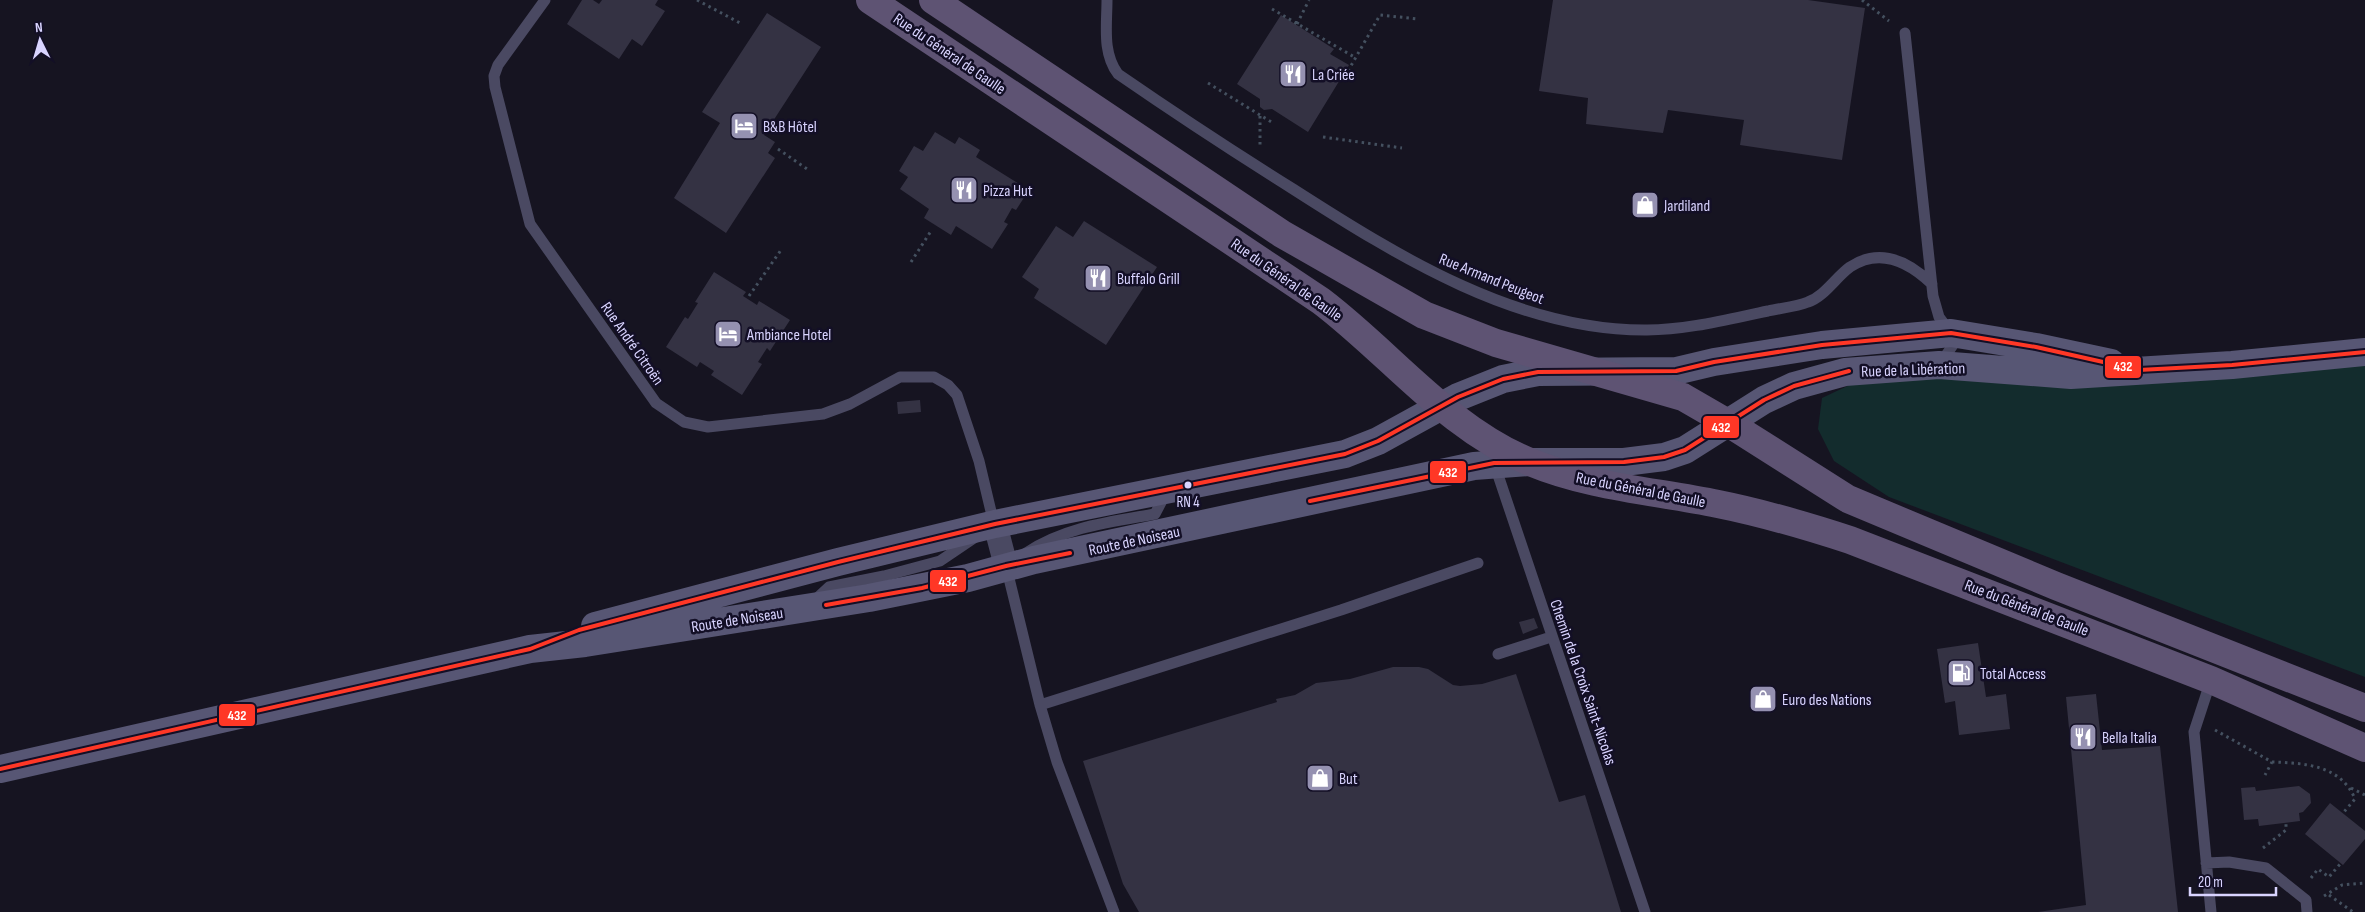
<svg xmlns="http://www.w3.org/2000/svg" width="2365" height="912" viewBox="0 0 2365 912" font-family="'Sofia Sans Condensed',sans-serif">
<rect width="100%" height="100%" fill="#161421"/>
<!-- green -->
<path fill="#132c2d" d="M2365,365V677L1889,497L1834,461L1818,429L1822,398L1858,381Z"/>
<!-- building -->
<path fill="#343243" d="M582,0H593L599,4L602,0H658L655,5L665,11L642,46L632,39L619,59L567,24Z
M1553,0H1808L1865,8L1842,160L1740,145L1744,120L1668,110L1663,133L1586,124L1588,98L1539,91Z
M767,13L821,47L764,135L775,142L768,153L775,158L726,233L674,198L720,123L702,112Z
M1281,15L1334,49L1330,54L1349,65L1308,132L1272,109L1264,110L1260,107V99L1237,84Z
M935,132L955,144L959,137L980,150L976,157L1029,190L1016,210L1012,208L1004,222L1008,224L992,249L956,226L951,235L924,218L929,209L900,189L908,177L899,171L914,146L923,151Z
M1084,221L1157,267L1106,345L1034,298L1039,289L1022,277L1056,226L1073,237Z
M714,272L746,292L743,296L757,305L759,301L790,320L770,351L767,348L758,362L762,364L742,395L711,375L714,371L700,362L697,367L666,347L685,317L688,319L698,303L695,302Z
M920,400L921,412L898,414L897,402Z
M1534,618L1538,628L1523,634L1519,622Z
M1978,643L1986,697L2006,694L2010,729L1959,735L1955,701L1945,703L1937,649Z
M1393,667H1419L1428,669L1453,685L1460,686L1482,684L1516,674L1559,802L1585,795L1621,912H1139L1123,884L1083,761L1277,702L1276,699L1295,695L1316,683L1350,679Z
M2096,694L2102,750L2160,746L2178,912H2038L2086,905L2066,697Z
M2299,786L2310,794L2311,803L2303,812L2299,813L2300,821L2259,826L2258,819L2244,820L2241,788L2255,787L2256,791Z
M2330,803L2365,831V839L2343,865L2305,834Z"/>
<g fill="none" stroke-linecap="round" stroke-linejoin="round">
<!-- path -->
<path stroke="#44505f" stroke-width="3" stroke-dasharray="2.5 4" stroke-linecap="butt" d="M697,0L740,23
M1862,0L1889,21
M1272,9L1356,58
M1297,24L1309,0
M1348,71L1380,15L1418,19
M1208,83L1273,123
M1260,116V145
M1323,137L1402,148
M778,149L810,171
M911,262L931,231
M749,296L781,250
M2215,730L2272,762L2265,775
M2272,762C2304,763 2341,765 2355,799L2343,813
M2351,788L2365,795
M2263,848L2286,830V823
M2311,878L2318,869L2329,877L2341,863
M2329,895L2353,912
M2324,896L2342,885L2365,883"/>
<!-- service -->
<path stroke="#4a4962" stroke-width="11" d="M545,0L498,65L494,76L495,87L530,224L656,403L684,422L708,427L823,414L850,404L900,377H934L948,385L957,395L979,461L994,524
M1107,0C1107,25 1102,53 1118,74C1176,114 1234,152 1293,189C1399,257 1518,331 1647,330C1687,330 1729,319 1768,311C1781,308 1796,307 1808,302C1825,296 1836,277 1850,267C1880,247 1909,262 1932,284
M1905,33L1933,296L1939,317L1951,333L1953,345L1940,364
M1494,463L1645,912
M1026,553C1065,527 1110,522 1155,514L1167,491
M1006,566L1040,705L1057,762L1114,912
M814,601L829,587L884,576L940,561L977,536
M1498,654L1551,637
M2211,680L2194,732L2211,912
M1040,705L1341,610L1478,563
M2206,863L2229,862L2266,868L2306,900L2307,912"/>
<!-- minor -->
<path stroke="#4a4962" stroke-width="24" d="M995,524L1006,566"/>
<!-- secondary -->
<path stroke="#575674" stroke-width="28" d="M595,626L838,562L995,524L1345,454L1378,441L1458,397L1503,379L1538,372L1676,371L1714,362L1822,345L1951,333L2036,347L2111,363
M0,769L530,649L585,643L869,598L968,578L1034,560L1474,466L1529,462H1624L1664,457L1685,450L1764,400L1794,386L1845,372L1939,365L2071,375L2232,365L2365,352"/>
<!-- primary -->
<path stroke="#5e5373" stroke-width="28" d="M870,0L1321,301C1391,354 1447,428 1530,462C1590,487 1655,491 1718,504C1763,513 1807,526 1850,540L2211,680L2365,748
M933,0L1282,234L1424,315L1496,343L1683,397L1728,423L1848,499L2056,586L2365,708"/>
<defs>
<path id="bus-1" d="M1310,501L1494,463L1624,462L1664,457L1685,450L1764,400L1794,386L1849,371
M826,605L922,588L1006,566L1070,553
M0,769L530,649L579,630L838,562L995,524L1345,454L1378,441L1458,397L1503,379L1538,372L1676,371L1714,362L1822,345L1951,333L2036,347L2139,370L2232,365L2365,352"/>
</defs>
<!-- bus-1 casing -->
<use href="#bus-1" stroke="#130f26" stroke-width="8"/>
<!-- bus-1 -->
<use href="#bus-1" stroke="#ff3726" stroke-width="4"/>
</g>
<!-- icons -->
<defs>
<symbol id="restaurant-square" viewBox="-11 -11 22 22"><rect x="-9" y="-9" width="18" height="18" rx="4" fill="#9591b1" stroke="#130f26"/><path d="M-5-6h1v4h1v-4h1v4h1v-4h1v5L-1.5 .5V6h-2V.5L-5-1ZM5-6V6H3V1.5H1.5Q1.5-4 5-6Z" fill="#fff"/></symbol>
<symbol id="hotel-square" viewBox="-11 -11 22 22"><rect x="-9" y="-9" width="18" height="18" rx="4" fill="#9591b1" stroke="#130f26"/><path d="M-6-4.5h1.5V1H6V5H4.5V3h-9V5H-6ZM-4 0a1.8 1.8 0 1 1 3.6 0ZM.5 0V-2.5h3Q6-2.5 6 0Z" fill="#fff"/></symbol>
<symbol id="shop-square" viewBox="-11 -11 22 22"><rect x="-9" y="-9" width="18" height="18" rx="4" fill="#9591b1" stroke="#130f26"/><path d="M-5-2.5h2.3a2.7 3.5 0 0 1 5.4 0H5L5.5 6h-11ZM-1.5-2.5h3a1.5 2.3 0 0 0-3 0Z" fill="#fff"/></symbol>
<symbol id="fuel-square" viewBox="-11 -11 22 22"><rect x="-9" y="-9" width="18" height="18" rx="4" fill="#9591b1" stroke="#130f26"/><path d="M-5.5-6h7V0h2V4h1.3V-2.5L3-4.5l.8-.8L6-3V5H2.5V1h-1V6h-7ZM-4.2-4.7v3.2H.2V-4.7Z" fill="#fff"/></symbol>
</defs>
<g fill-rule="evenodd">
<use href="#restaurant-square" x="1277" y="58" width="32" height="32"/>
<use href="#hotel-square" x="728" y="110" width="32" height="32"/>
<use href="#restaurant-square" x="948" y="174" width="32" height="32"/>
<use href="#shop-square" x="1629" y="189" width="32" height="32"/>
<use href="#restaurant-square" x="1082" y="262" width="32" height="32"/>
<use href="#hotel-square" x="712" y="318" width="32" height="32"/>
<use href="#fuel-square" x="1945" y="657" width="32" height="32"/>
<use href="#shop-square" x="1747" y="683" width="32" height="32"/>
<use href="#restaurant-square" x="2067" y="721" width="32" height="32"/>
<use href="#shop-square" x="1304" y="762" width="32" height="32"/>
</g>
<!-- markers -->
<circle fill="#d9d4ff" stroke="#130f26" stroke-width="2" cx="1188" cy="485" r="4.5"/>
<g text-anchor="middle" stroke-width="5" stroke-linejoin="round" paint-order="stroke">
<!-- bus labels -->
<g font-size="15" fill="#d9d4ff" stroke="#130f26">
<text x="1188" y="507">RN 4</text>
</g>
<!-- street labels -->
<g font-size="16" fill="#d9d4ff" stroke="#130f26">
<text transform="translate(950 53) rotate(34)" y="6">Rue du Général de Gaulle</text>
<text transform="translate(1492 278) rotate(22)" y="6">Rue Armand Peugeot</text>
<text transform="translate(1287 279) rotate(35)" y="6">Rue du Général de Gaulle</text>
<text transform="translate(633 343) rotate(55)" y="6">Rue André Citroën</text>
<text transform="translate(1913 369) rotate(-2)" y="6">Rue de la Libération</text>
<text transform="translate(1641 489) rotate(11)" y="6">Rue du Général de Gaulle</text>
<text transform="translate(1134 540) rotate(-12)" y="6">Route de Noiseau</text>
<text transform="translate(2027 607) rotate(21)" y="6">Rue du Général de Gaulle</text>
<text transform="translate(737 619) rotate(-9)" y="6">Route de Noiseau</text>
<text transform="translate(1584 682) rotate(71)" y="6">Chemin de la Croix Saint-Nicolas</text>
</g>
<!-- poi labels -->
<g font-size="16" fill="#d9d4ff" stroke="#130f26" text-anchor="start">
<text x="1312" y="80">La Criée</text>
<text x="763" y="132">B&amp;B Hôtel</text>
<text x="983" y="196">Pizza Hut</text>
<text x="1664" y="211">Jardiland</text>
<text x="1117" y="284">Buffalo Grill</text>
<text x="747" y="340">Ambiance Hotel</text>
<text x="1980" y="679">Total Access</text>
<text x="1782" y="705">Euro des Nations</text>
<text x="2102" y="743">Bella Italia</text>
<text x="1339" y="784">But</text>
</g>
</g>
<g stroke="#130f26" stroke-width="2">
<rect x="2104" y="355" width="38" height="24" rx="5" fill="#ff3726"/>
<rect x="1702" y="415" width="38" height="24" rx="5" fill="#ff3726"/>
<rect x="1429" y="460" width="38" height="24" rx="5" fill="#ff3726"/>
<rect x="929" y="569" width="38" height="24" rx="5" fill="#ff3726"/>
<rect x="218" y="703" width="38" height="24" rx="5" fill="#ff3726"/>
</g>
<g font-size="14" text-anchor="middle" font-weight="bold" fill="#fff">
<text x="2123" y="371">432</text>
<text x="1721" y="432">432</text>
<text x="1448" y="477">432</text>
<text x="948" y="586">432</text>
<text x="237" y="720">432</text>
</g>
<!-- north arrow -->
<g transform="translate(40 40) rotate(355)" stroke="#130f26" stroke-width="4" paint-order="stroke">
<path d="M0-4L9 19L0 12L-9 19Z" fill="#d9d4ff"/>
<text y="-8" font-size="14" font-weight="bold" text-anchor="middle" fill="#d9d4ff">N</text>
</g>
<!-- scale -->
<path d="M2190 887v8h86v-8" fill="none" stroke="#d9d4ff" stroke-width="2.5"/>
<text x="2198" y="887" font-size="15" fill="#d9d4ff" stroke="#130f26" stroke-width="4" paint-order="stroke">20 m</text>
</svg>
